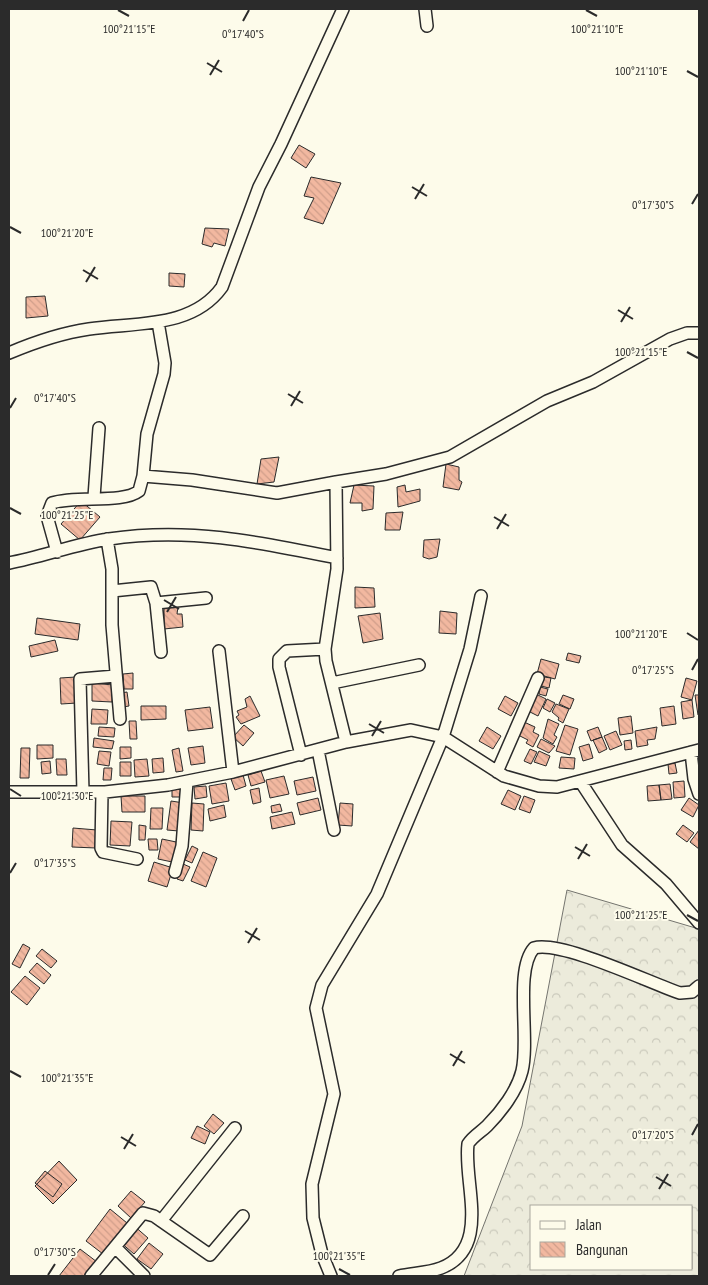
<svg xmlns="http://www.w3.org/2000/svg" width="708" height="1285" viewBox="0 0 708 1285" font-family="'PT Sans Narrow',sans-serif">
<defs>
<pattern id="forest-crowns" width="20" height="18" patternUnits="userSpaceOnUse" patternTransform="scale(1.25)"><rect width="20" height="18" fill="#ecebdb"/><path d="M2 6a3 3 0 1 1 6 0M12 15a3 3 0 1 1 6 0" fill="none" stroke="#cbcabc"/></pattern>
<pattern id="building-back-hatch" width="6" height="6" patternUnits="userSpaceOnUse" patternTransform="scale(1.25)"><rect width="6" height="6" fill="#f2b8a0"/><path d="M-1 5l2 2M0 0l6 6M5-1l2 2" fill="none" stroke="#d09e8a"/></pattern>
</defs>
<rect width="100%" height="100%" fill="#fdfbea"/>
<!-- forest -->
<path fill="url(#forest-crowns)" stroke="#74746e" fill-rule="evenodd" d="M567,890L699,929V1276H464L522,1126ZM532,1206H692V1269H532Z"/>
<!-- building -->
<path fill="url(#building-back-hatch)" stroke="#2b2b2b" d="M299,145L315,154L306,168L291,158Z
M311,177L341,183L323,224L304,218L314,198L304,196Z
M205,228L229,229L225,246L214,243L212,247L202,244Z
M169,273L185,274L184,287L169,286Z
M45,296L48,316L26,318V297Z
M279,457L274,482L257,484L261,459Z
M446,464L459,467V480L462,482L459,490L443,487Z
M354,485L374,486L373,509L362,511V503H350Z
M405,485L406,492L420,489V501L398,507L397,487Z
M81,501L100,517L80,540L61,524Z
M403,512L400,530H385L386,513Z
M440,539L437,557L429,559L423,557L424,540Z
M355,587L374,588L375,607L355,608Z
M164,607H178L177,614H182L183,627L164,629Z
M440,611L457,613L456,634L439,633Z
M380,613L383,639L363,643L358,616Z
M37,618L80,624L78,640L35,634Z
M55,640L58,651L31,657L29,646Z
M568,653L581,656L579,663L566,660Z
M541,659L559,664L555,679L537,674Z
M133,673V689H124L123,674Z
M76,677L77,703L61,704L60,678Z
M544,677L551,678L549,688L541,686Z
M686,678L697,681L692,700L681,697Z
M92,683L113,685L112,702L92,701Z
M540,687L548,689L546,696L539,694Z
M127,692L129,706L123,707L121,693Z
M536,694L546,699L538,716L528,711Z
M563,695L574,699L570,709L559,704Z
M695,695H699V715H698Z
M250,696L260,716L241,724L236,717L239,715L237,711L247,707L245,699Z
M505,696L518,703L511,716L498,709Z
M547,699L555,703L550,712L543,708Z
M692,700L694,717L683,719L681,702Z
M556,704L569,709L563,723L558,720L559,718L552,712Z
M141,706H166V719L141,720Z
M674,706L676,724L662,726L660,708Z
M210,707L213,728L188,731L185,710Z
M92,709L108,710L107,724H91Z
M631,716L633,733L620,735L618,718Z
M548,719L559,724L554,735L557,737L553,744L543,738Z
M129,721H136L137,739H130Z
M524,722L535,727L533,732L539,735L533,747L526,743L528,740L518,735Z
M244,725L254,733L243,746L233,737Z
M565,725L578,729L570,755L556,751Z
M99,727L115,728L114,737L98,736Z
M487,727L501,736L493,749L479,741Z
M598,727L602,737L591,741L587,731Z
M657,727L655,739L647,740L648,745L637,747L635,731Z
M616,731L622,745L610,750L604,736Z
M602,737L607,749L599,753L593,740Z
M94,738L114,741L112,749L93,747Z
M541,739L555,746L549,753L537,747Z
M631,740L632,749L625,750L624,741Z
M589,744L593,758L583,761L579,747Z
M37,745H53V758L37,759Z
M203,746L205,763L191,765L188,748Z
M120,747H131V758L120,759Z
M21,748H30L29,778H20Z
M179,748L183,771L176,772L172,750Z
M530,749L537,752L531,764L524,761Z
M99,751L111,752L109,766L97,764Z
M539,751L550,756L546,766L534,762Z
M561,757L575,758L574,769L559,768Z
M163,758L164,772L153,773L152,759Z
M56,759H66L67,775H57Z
M147,759L149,776L135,777L134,760Z
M50,761L51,773L42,774L41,762Z
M120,762H131V776H120Z
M675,763L677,773L669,774L668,764Z
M104,768H112L111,780H103Z
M261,771L265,782L251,786L248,775Z
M243,775L246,786L235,790L231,779Z
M284,776L289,794L270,798L266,780Z
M313,777L316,791L297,795L294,781Z
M684,781L685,797L674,798L673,782Z
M226,783L229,801L212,804L209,786Z
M670,784L672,799L661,800L659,785Z
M172,785L185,786L184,797H172Z
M659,785L661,800L648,801L647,786Z
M206,786L207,797L195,799L194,787Z
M259,788L261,802L253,804L250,790Z
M508,790L521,796L515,810L501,804Z
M121,796H145V812H122Z
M524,796L535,800L530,813L519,809Z
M318,798L321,810L300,815L297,803Z
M689,798L699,805L693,817L681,810Z
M171,801L184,803L179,831L167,830Z
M192,803L204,804L203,831L191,830Z
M340,803L353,804L352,826L338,825Z
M280,804L282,811L272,813L271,806Z
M224,805L226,817L210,821L208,809Z
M151,808H163L162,829H150Z
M292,812L295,824L272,829L270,817Z
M111,821L132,822L130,846L110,845Z
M139,825L146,826L145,840H139Z
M683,825L694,833L687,842L676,834Z
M73,828L97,830L96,848L72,847Z
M699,830V849L690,842Z
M148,839H157L158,850H149Z
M162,839L181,843L177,863L158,859Z
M192,846L198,849L192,863L185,860Z
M203,852L217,858L206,887L191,881Z
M154,862L173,868L167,887L148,881Z
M183,864L190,867L183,881L177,879Z
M23,944L30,948L20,968L12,964Z
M42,949L57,961L51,968L36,956Z
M37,963L51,975L44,984L29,972Z
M25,976L40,988L27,1005L11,992Z
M213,1114L224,1123L214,1134L204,1126Z
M197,1126L210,1132L205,1144L191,1138Z
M59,1161L77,1180L53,1204L35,1186Z
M45,1171L62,1184L53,1197L35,1183Z
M131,1191L145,1202L131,1218L118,1206Z
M110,1209L127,1223L103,1254L86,1241Z
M133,1225L148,1238L134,1254L119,1241Z
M149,1243L163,1254L151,1269L137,1259Z
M80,1249L97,1262L85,1276H59Z"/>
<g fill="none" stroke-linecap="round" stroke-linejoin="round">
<defs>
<path id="minor" d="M425,9L427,26
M9,353C35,342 61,333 89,329C135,322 192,329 222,287L259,187L281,144L343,9
M143,476L192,480L277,493L336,482
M94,497L99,428
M107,539L112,569V625L120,719
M57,552L47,516L52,503C77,495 122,504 139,491L143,476L147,434L164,374L165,363L158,322
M9,563C42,557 75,544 109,539C189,527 259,542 337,558
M112,591L151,587L156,603L206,598
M156,603L161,652
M219,651L233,772
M332,683L419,665
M346,742L326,661L325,649L337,569L336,482L386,474L450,457L547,401L593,382L670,339L687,333H699
M318,750L334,830
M691,752L694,779L699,794
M301,755L279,667V659L287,651L325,649
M497,772L538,678
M580,781L622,845L666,884L699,923
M9,792H105L168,785L233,772L346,742L411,730L443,737L504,776L539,786L557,787L699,750
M83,792L80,679L116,676
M102,792L101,848L103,852L137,859
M175,872L182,846L187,782
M161,1221L235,1128
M115,1247L144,1276
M91,1276L143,1213L154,1216L210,1255L243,1216
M331,1276L322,1254L313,1218L312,1184L334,1094L316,1008L322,985L377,894L443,737L470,649L481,596
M399,1276C412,1273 428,1273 441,1268C492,1248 463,1183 468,1144C473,1136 481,1132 487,1126C501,1112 517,1091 522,1071C530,1039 514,970 534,948C561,940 650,983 680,993L692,992L699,986"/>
</defs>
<!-- minor casing -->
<use href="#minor" stroke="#2b2b2b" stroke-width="14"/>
<!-- minor -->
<use href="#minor" stroke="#fdfbea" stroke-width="11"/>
</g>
<!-- ticks -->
<path fill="none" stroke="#2b2b2b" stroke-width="2" d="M118,10L129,16M586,10L597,16M243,21L249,10M207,63L222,72M687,71L698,77M210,75L219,60M412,187L427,196M415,199L424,184M692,204L698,194M10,227L21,233M83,270L98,279M86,282L95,267M618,310L633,319M621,322L630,307M687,352L698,358M288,394L303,403M291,406L300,391M10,408L16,398M10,508L21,514M494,517L509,526M497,529L506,514M164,600L179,609M167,612L176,597M687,633L698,640M692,670L698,659M369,724L384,733M372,736L381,721M10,789L21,796M575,847L590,856M578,859L587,844M10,873L16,863M687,915L698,921M245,931L260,940M248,943L257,928M450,1054L465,1063M453,1066L462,1051M10,1071L21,1077M692,1135L698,1124M121,1137L136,1146M124,1149L133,1134M656,1177L671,1186M659,1189L668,1174M339,1269L350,1275M48,1275L55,1264"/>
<g font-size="12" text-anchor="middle" fill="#2b2b2b" stroke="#fdfbea" stroke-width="4" stroke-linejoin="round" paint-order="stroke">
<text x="129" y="33">100°21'15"E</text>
<text x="597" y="33">100°21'10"E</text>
<text x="243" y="38">0°17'40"S</text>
<text x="641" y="75">100°21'10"E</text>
<text x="653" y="209">0°17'30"S</text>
<text x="67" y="237">100°21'20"E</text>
<text x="641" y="356">100°21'15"E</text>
<text x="55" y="402">0°17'40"S</text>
<text x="67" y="519">100°21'25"E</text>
<text x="641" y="638">100°21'20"E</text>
<text x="653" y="674">0°17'25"S</text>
<text x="67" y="800">100°21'30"E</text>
<text x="55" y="867">0°17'35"S</text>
<text x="641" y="919">100°21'25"E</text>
<text x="67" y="1082">100°21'35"E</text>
<text x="653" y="1139">0°17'20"S</text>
<text x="55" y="1256">0°17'30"S</text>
<text x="339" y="1260">100°21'35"E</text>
</g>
<!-- border -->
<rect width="708" height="1285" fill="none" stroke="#2b2b2b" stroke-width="20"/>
<!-- legend -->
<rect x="530" y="1205" width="162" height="65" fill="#fdfbea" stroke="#a9a89e"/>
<rect x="540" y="1221" width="25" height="8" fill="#fdfbea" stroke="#a9a89e"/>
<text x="576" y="1230" font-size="15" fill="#2b2b2b">Jalan</text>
<rect x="540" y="1242" width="25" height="15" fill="url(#building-back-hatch)" stroke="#a9a89e"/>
<text x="576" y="1255" font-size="15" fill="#2b2b2b">Bangunan</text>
</svg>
